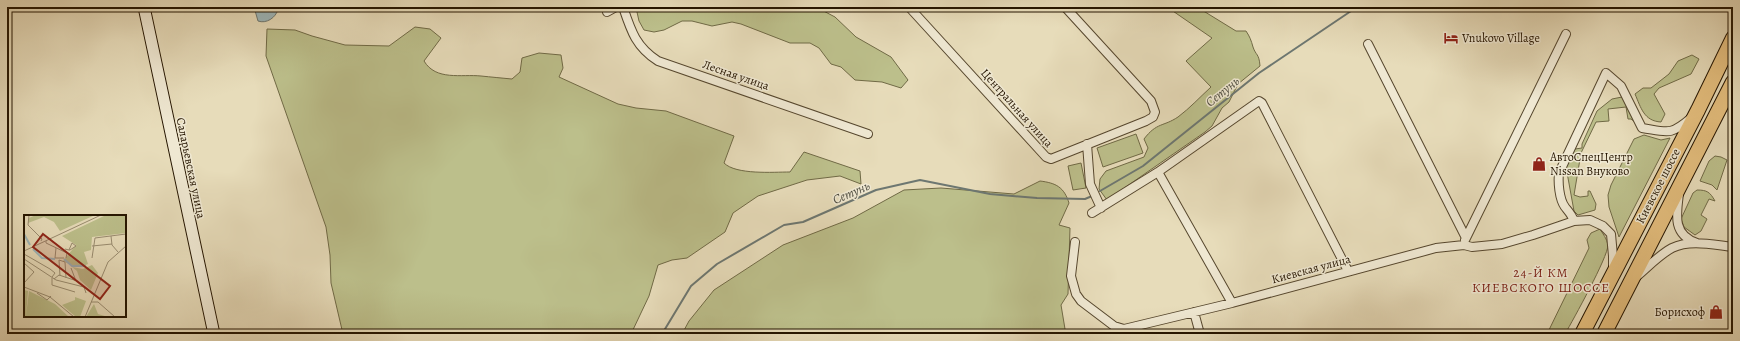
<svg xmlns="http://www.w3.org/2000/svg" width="1740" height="341" viewBox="0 0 1740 341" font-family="Alegreya,serif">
<rect width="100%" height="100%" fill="#e7dcba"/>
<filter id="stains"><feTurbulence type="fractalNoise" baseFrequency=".005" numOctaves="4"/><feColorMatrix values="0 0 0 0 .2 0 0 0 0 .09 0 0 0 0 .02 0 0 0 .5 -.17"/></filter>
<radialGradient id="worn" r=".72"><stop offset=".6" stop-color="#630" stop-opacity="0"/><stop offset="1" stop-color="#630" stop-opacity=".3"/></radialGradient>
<!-- green -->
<path fill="#bcbf8b" stroke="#706a46" d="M640,7H816L835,17L856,37L891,57L908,80L901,88L882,82L855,80L841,67L831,64L819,48L810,43H790L741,24L732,22L712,26L692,21H682L664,30L654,32L644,30L639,21L637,12Z
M1167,7H1197L1236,31H1246C1250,37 1251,40 1253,47C1256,56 1259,53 1260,66L1238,84L1229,102L1222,108L1212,126L1205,132L1107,200L1099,189L1100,179L1106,171L1144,157L1148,148L1144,139C1157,122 1163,127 1178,117C1190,108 1200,97 1211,87L1186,61L1212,38Z
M415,27L430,29L441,38L424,61C436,81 461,74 481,76C491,77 501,78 512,79L520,72L522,58L539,53L561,55L563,68L559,77L618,104L636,108L666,111L734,136L724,163C736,175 773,172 790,172L804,152L860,171L861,184L840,176L807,180L758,196L733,213L725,232L687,258L672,260L658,265L649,296L631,334H343L331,283L330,255L326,227L266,56L267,29L295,30L312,36L345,45L389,46Z
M1692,55L1699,59L1691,74L1659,88L1654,94L1665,114L1661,122C1644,121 1641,108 1635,94L1643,88H1651L1669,74L1678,61Z
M1627,96L1635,122L1631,119H1628L1626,107L1608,109L1609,121L1596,122L1581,153L1574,195L1580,197L1588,196V191H1590L1596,204L1595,210L1578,215L1574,211L1566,167L1575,149L1582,148V144L1597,111L1612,99Z
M1136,134L1143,153L1103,167L1097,148Z
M1644,135L1661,140L1670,138L1619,237L1609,207L1608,195L1611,185L1634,139Z
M1715,156L1721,157L1727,160L1717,190L1712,185L1700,181L1709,161Z
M1081,163L1086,188L1073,190L1068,166Z
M1040,181C1056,183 1064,187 1069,203L1059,225L1070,228L1068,294L1061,305L1065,329L1064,334H682L689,321L714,290L783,245L853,218L904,190L941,188L1014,194Z
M1697,190C1707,190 1710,192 1715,201L1709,199L1701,215L1707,219L1701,231L1695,235L1684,227L1681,219L1693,193Z
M1600,229C1603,234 1607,239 1608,245C1608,257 1573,320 1565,334H1547L1589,248L1587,240L1591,233Z"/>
<!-- water -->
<path fill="#9db8bc" stroke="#6d7771" d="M254,7H276L278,9C276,18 266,24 258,21Z"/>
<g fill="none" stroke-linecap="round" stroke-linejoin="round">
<!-- stream -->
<path stroke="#6d7771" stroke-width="2" d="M1100,191L1143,166L1259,73L1357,7
M662,334L691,286L717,264L784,225L803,222L876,190L920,180L990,194L1037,198L1085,199L1092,196"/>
<defs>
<path id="street" d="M623,7C631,31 636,47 658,61L868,134
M909,7L1046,157L1051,159L1146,121L1153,117L1155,112L1151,101L1065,7
M607,12L616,7
M1368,44L1466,238L1465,240
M1087,144L1090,184L1101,208
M1158,172L1232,303
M1679,194C1676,216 1673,235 1697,243
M1092,213L1158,172L1259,101L1262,103L1348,271
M1574,221C1572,215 1569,212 1565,207C1559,199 1558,182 1559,173L1606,73L1621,86L1642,128C1668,132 1670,136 1691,118
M1466,238L1566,34
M1075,242L1071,276L1076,294L1081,301L1114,326L1124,329L1232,303L1436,248L1464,245L1472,247L1502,244L1533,235L1574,221L1590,220L1603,226L1611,234L1613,256V269
M1636,277C1648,267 1659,255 1672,248C1690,239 1714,245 1733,247
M1194,312L1200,334"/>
<path id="secondary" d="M144,7L214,334"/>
<path id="highway" d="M1582,334L1698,110L1733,38
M1604,334L1733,82"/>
</defs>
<!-- street casing -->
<use href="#street" stroke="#56472e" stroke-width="10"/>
<!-- secondary casing -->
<use href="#secondary" stroke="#251500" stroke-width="13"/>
<!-- highway casing -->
<use href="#highway" stroke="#251500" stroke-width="16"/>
<!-- street -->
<use href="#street" stroke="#efe8d2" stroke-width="8"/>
<!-- secondary -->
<use href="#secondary" stroke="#efe8d2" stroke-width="11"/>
<!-- highway -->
<use href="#highway" stroke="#e4be7d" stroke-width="14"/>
</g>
<!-- icons -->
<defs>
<symbol id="hotel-bare" viewBox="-9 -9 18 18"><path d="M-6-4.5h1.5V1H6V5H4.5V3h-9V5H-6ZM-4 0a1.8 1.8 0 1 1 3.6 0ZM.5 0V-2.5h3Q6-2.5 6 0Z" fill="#8f2418" stroke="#efe8d2" stroke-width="2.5" paint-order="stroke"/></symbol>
<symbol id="shop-bare" viewBox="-9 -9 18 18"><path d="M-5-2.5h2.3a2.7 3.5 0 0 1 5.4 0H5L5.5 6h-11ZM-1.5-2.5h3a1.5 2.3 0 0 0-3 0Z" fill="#8f2418" stroke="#efe8d2" stroke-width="2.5" paint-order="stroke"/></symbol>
</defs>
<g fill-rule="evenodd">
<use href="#hotel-bare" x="1441" y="28" width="20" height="20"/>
<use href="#shop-bare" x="1529" y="154" width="20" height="20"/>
<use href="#shop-bare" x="1706" y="302" width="20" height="20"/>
</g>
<g text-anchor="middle" stroke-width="3" stroke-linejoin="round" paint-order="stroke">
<!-- poi labels -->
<g font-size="12" fill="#251500" stroke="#efe8d2" text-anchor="start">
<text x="1462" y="42">Vnukovo Village</text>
<text x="1550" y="161">АвтоСпецЦентр<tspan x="1550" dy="14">Nissan Внуково</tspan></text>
<text x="1705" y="316" text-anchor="end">Борисхоф</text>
</g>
<!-- street labels -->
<g font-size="12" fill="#251500" stroke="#efe8d2">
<text transform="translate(736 75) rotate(19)" y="4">Лесная улица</text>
<text transform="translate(1017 108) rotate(48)" y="4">Центральная улица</text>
<text transform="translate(191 168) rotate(78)" y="4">Саларьевская улица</text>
<text transform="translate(1658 186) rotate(-63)" y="4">Киевское шоссе</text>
<text transform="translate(1311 269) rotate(-15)" y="4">Киевская улица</text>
</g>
<!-- water labels -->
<g font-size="13" font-style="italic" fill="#4f4e42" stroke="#efe8d2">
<text transform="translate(1222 91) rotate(-39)" y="5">Сетунь</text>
<text transform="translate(851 192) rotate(-23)" y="5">Сетунь</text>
</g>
<!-- neighbourhood labels -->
<g font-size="13" letter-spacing="1" fill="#7a1f14" stroke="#efe8d2">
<text x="1541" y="277">24-Й КМ<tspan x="1541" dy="15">КИЕВСКОГО ШОССЕ</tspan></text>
</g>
</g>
<!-- overview -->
<g transform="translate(24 215)">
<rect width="102" height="102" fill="#e7dcba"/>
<path d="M12,0H71L36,16L30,7L20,2L4,8L5,3ZM82,0H102V18L68,22L67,35L60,37L64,49L59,51L47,50L39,46L52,30L38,21ZM68,50L74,58L67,75L56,65L53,56L48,52L59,54ZM0,75L4,76L2,101L5,76L31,89L45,102H0L2,101H0ZM51,82L62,86L56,102H52L38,90L51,85ZM70,89L74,99L84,102H62Z" fill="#bcbf8b"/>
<path fill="none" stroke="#9db8bc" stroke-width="2" d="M0,19L6,30M9,34L18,43L31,44M40,44L48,51H62"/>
<path fill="none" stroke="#998c70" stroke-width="1" d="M5,0L4,10L18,24L17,26M87,21L88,30L94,37M22,26V28L43,38L42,43M68,31L88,29M32,33L31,43H40M41,34L45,35H46L52,31L48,28L45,35M0,36L77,0M0,39L26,54L31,58L28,62M68,43L71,23L102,19M0,44L32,65L60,72L62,78M0,48L10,57L0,68M47,53L52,66M36,61L35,45L41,47L42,63M28,63V70L51,77M30,64L35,60L53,66M0,72L26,82L50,102M13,78L23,85L27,81M67,87H74L91,102M61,102L84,47L102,31"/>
<path fill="#8f2418" fill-opacity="0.15" stroke="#8f2418" stroke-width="2" d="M19,19L86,71L76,84L9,32Z"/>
<rect width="102" height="102" fill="none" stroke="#251500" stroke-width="2"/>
</g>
<!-- margin -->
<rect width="1740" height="341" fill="none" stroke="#e7dcba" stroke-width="24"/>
<rect x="8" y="8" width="1724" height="325" fill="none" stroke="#251500" stroke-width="2"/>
<rect x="12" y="12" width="1716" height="317" fill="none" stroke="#251500"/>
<rect width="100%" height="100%" filter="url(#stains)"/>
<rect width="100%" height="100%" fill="url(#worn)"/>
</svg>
